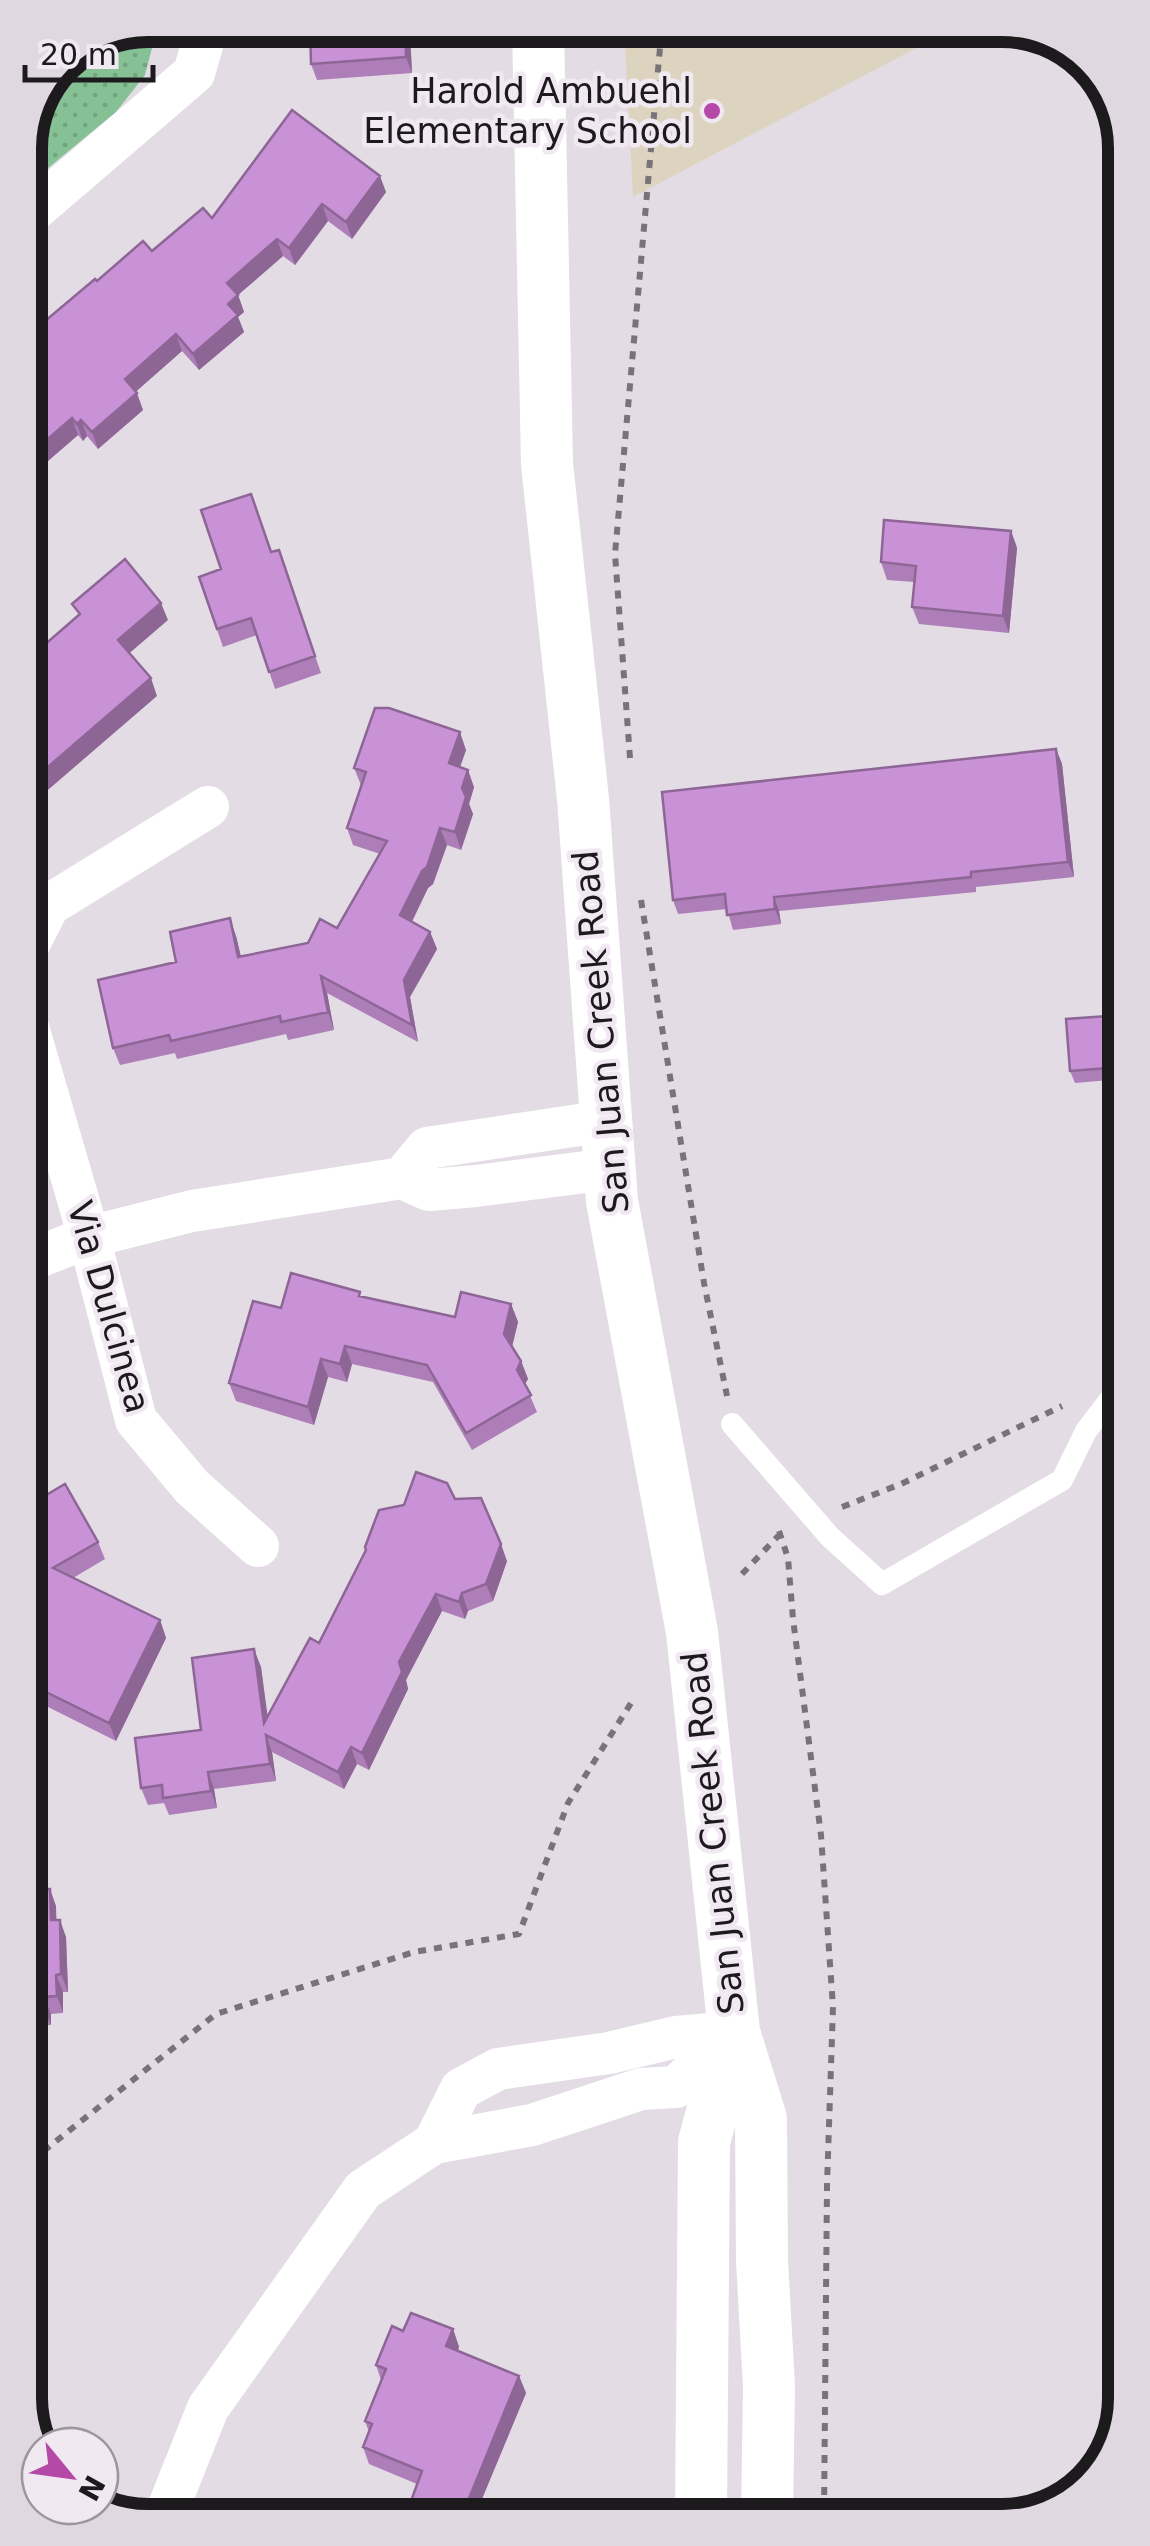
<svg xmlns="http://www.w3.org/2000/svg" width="1150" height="2546" viewBox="0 0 1150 2546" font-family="'DejaVu Sans',sans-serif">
<defs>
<pattern id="park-dots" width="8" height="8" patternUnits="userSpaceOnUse" patternTransform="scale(2.5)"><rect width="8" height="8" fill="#85c194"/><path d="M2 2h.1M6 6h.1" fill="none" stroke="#72a57f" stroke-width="1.8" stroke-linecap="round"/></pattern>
</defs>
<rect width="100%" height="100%" fill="#e3dce5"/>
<!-- education -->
<path fill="#ddd4bf" d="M624,25H960L633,197Z"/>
<!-- park -->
<path fill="url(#park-dots)" d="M149,25H158L145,75L116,112L25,187V141L62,61Z"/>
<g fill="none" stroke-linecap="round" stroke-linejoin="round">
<!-- path -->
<path stroke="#787379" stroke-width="6" stroke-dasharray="8 8" stroke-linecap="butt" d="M630,758L615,554L662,25
M641,900L704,1283L727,1396
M842,1507L901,1484L1062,1406
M779,1531L788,1558L793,1619L821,1835L833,2007L827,2185L824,2516
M742,1574L781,1533
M31,2161L216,2014L414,1952L519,1934L568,1803L633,1700"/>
<!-- service -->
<path stroke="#fff" stroke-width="22" d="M732,1424L830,1537L882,1584L1062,1480L1086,1431L1122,1384"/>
<!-- minor -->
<path stroke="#fff" stroke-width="42" d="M25,218L194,73L208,25
M28,946L49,905L208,807
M28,1027L89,1237L136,1420L192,1487L258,1546
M402,1178L427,1148L606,1121
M28,1261L89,1237L192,1211L402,1178L429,1190L476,1186L609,1169
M434,2143L461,2089L498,2069L609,2053L676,2037L734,2032
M163,2521L208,2408L363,2190L434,2143L532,2125L641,2089L676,2087L734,2032"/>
<!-- tertiary -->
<path stroke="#fff" stroke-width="52" d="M538,25L547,464L583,799L612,1201L692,1632L734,2032L761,2119L762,2261L769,2386L767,2516
M701,2517L704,2142L734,2032"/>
</g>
<!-- wall -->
<path fill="#ad7eb8" d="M310,25H429V32L410,34L412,73L317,80L311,64Z
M386,192L352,239L328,221L295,265L283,256L238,295L244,312L238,317L244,332L199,370L182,351L135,392L143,410L98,449L87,436L83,441L78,435L26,480L97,281L212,218Z
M1011,531L1017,548L1009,633L919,624L912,607L914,582L887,580L881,562Z
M279,550L321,673L275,689L257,635L223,647L199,577Z
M1056,749L1062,764L1074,877L976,887V892L779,911L781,924L733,930L727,909L678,914L673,900Z
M466,750L460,767L474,787L469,804L473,814L461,850L447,845L433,884L428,888L412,922L430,932L437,949L410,997L418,1042L327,993L334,1030L288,1040L286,1034L177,1059L175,1053L120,1065L113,1048L176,962L236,936L241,957L308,943L337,928L380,854L353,845L347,828L361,785L354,768Z
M1121,1015V1079L1075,1083L1070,1071Z
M362,1296L455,1317L511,1304L518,1322L512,1346L521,1361L528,1379L525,1384L537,1412L472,1450L433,1382L352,1364L347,1382L328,1377L314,1425L236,1401L229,1383L281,1308Z
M29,1476L41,1498L98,1542L105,1559L73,1578L160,1620L166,1638L116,1741L30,1698Z
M507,1561L493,1601L468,1611L465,1619L442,1611L406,1680L408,1689L369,1770L357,1764L344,1789L272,1752L276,1781L214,1789L217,1808L169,1815L164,1803L148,1805L141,1788L201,1730L261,1667L267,1717L319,1643Z
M30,1866L33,1875L34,1889L56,1906V1920L66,1937L68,1992H63V2013L51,2014V2025L31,2026Z
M453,2329L459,2347L458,2351L519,2376L526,2393L474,2518L419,2519L417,2518L411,2501L417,2484L369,2464L363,2447L369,2432L365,2421L381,2380L376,2365L403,2331Z"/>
<!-- shaded-wall -->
<path fill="#8d6696" d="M405,25H407L410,34L412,73L406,57Z
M380,176L386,192L352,239L346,222Z
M322,204L328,221L295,265L289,248Z
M277,239L283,256L238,295L244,312L238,317L244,332L199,370L193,354L228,304L227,283Z
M176,334L182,351L131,396L125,379Z
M137,393L143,410L98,449L92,432Z
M72,418L78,435L26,480V458Z
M81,420L87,436L83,441L77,424Z
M1011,531L1017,548L1009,633L1003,616Z
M161,603L168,620L125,657L118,640Z
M151,678L157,696L27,808V785Z
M460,732L466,750L455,781L449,763Z
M1056,749L1062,764L1074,877L1068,862Z
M468,770L474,787L469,804L473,814L461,850L455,832L462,788Z
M440,828L447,845L433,884L428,888L406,933L400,915Z
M774,897L779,911L781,924L775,909Z
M230,918L236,936L245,974L238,957Z
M430,932L437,949L410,997L418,1042L412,1025L404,980Z
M321,976L327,993L334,1030L328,1012Z
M511,1304L518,1322L511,1351L504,1334Z
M345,1346L352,1364L347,1382L340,1364Z
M321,1359L328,1377L314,1425L308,1407Z
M521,1361L528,1379L523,1387L517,1370Z
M501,1544L507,1561L493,1601L486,1584Z
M462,1593L468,1611L465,1619L459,1602Z
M436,1594L442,1611L406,1680L408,1689L369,1770L362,1753L399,1662Z
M160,1620L166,1638L116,1741L109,1723Z
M254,1649L261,1667L271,1741L264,1723Z
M266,1735L272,1752L276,1781L270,1764Z
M351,1747L357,1764L344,1789L338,1772Z
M208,1772L214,1789L217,1808L211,1791Z
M30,1866L33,1875L34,1907L30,1897Z
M50,1889L56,1906L57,1938L51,1920Z
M60,1920L66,1937L68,1992L61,1974Z
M56,1975L63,1992V2013L57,1996Z
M44,1997L51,2014V2025L44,2008Z
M453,2329L459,2347L453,2363L446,2346Z
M519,2376L526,2393L474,2518H461Z"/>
<!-- building -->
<path fill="#c992d6" stroke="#8d6696" stroke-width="2.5" d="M310,25H405L406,57L311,64Z
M292,110L380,176L346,222L322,204L289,248L277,239L227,283L238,295L228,304L238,315L193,354L176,334L125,379L137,393L92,432L81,420L77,424L72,418L26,458V337L95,279L97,281L143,241L152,251L203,208L212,218Z
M251,494L271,552L279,550L315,656L269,672L251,618L217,629L199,577L221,569L201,510Z
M884,520L1011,531L1003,616L912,607L916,566L881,562Z
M125,559L161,603L118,640L151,678L27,785V667L39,657L35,653L80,614L72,604Z
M375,708H389L460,732L449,763L468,770L462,788L466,797L455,832L440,828L427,867L422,871L400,915L430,932L404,980L412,1025L321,976L328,1012L281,1022L280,1016L171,1041L169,1035L113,1048L98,980L176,962L170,932L230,918L238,957L308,943L320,919L337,928L387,841L347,828L366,772L354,768Z
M1056,749L1068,862L971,872V877L774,897L775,909L727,915L725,894L673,900L662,792Z
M1121,1015V1067L1070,1071L1066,1019Z
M291,1273L360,1292L359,1296L455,1317L461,1292L511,1304L504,1334L521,1361L517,1370L531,1395L466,1433L427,1365L345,1346L340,1364L321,1359L308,1407L229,1383L253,1301L281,1308Z
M416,1472L447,1483L455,1499L481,1498L501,1544L486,1584L462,1593L459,1602L436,1594L399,1662L402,1672L362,1753L351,1747L338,1772L266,1735L270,1764L208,1772L211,1791L163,1798L162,1785L141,1788L135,1738L201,1730L192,1658L254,1649L264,1723L310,1638L319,1643L366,1550L365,1547L379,1510L404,1505Z
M29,1476L41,1498L65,1484L98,1542L53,1568L160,1620L109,1723L30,1684V1653L32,1648L30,1644Z
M30,1889H50L51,1920H60L61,1974L56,1975L57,1996L44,1997V2008H31Z
M411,2313L453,2329L446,2346L519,2376L461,2518H444L417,2507L419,2504L411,2501L422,2471L363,2447L372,2424L365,2421L386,2369L376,2365L392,2326L403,2331Z"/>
<!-- markers -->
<circle fill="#b549a8" stroke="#f1e9f2" stroke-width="4" cx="712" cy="111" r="10"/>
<g text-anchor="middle" stroke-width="9" stroke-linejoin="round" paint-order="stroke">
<!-- poi labels -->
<g font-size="35" fill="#1d1a1d" stroke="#f1e9f2" text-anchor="end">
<text x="692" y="103">Harold Ambuehl<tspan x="692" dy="40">Elementary School</tspan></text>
</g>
<!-- street labels -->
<g font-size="35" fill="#1d1a1d" stroke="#f1e9f2">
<text transform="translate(601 1032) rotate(-95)" y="12">San Juan Creek Road</text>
<text transform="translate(109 1307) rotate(74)" y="12">Via Dulcinea</text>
<text transform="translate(713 1833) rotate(-96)" y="12">San Juan Creek Road</text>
</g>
</g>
<!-- crop -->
<path d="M0 0H1150V2546H0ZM148 42H1002A106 106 0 0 1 1108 148V2398A106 106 0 0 1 1002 2504H148A106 106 0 0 1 42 2398V148A106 106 0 0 1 148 42Z" fill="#e0d8e1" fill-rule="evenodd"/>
<path fill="none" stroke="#1d1a1d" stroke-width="12" d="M148 42H1002A106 106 0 0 1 1108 148V2398A106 106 0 0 1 1002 2504H148A106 106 0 0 1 42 2398V148A106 106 0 0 1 148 42Z"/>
<!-- north arrow -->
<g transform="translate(70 2476) rotate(119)"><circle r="48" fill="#f1e9f2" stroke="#9c969d" stroke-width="2.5"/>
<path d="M0-8L18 38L0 25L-18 38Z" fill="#b549a8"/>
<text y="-15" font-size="28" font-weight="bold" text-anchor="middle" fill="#1d1a1d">N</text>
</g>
<!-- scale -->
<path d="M25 65v15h128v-15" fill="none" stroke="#1d1a1d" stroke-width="5"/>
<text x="40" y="65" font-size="30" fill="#1d1a1d" stroke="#f1e9f2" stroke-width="8" paint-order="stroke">20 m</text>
</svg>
